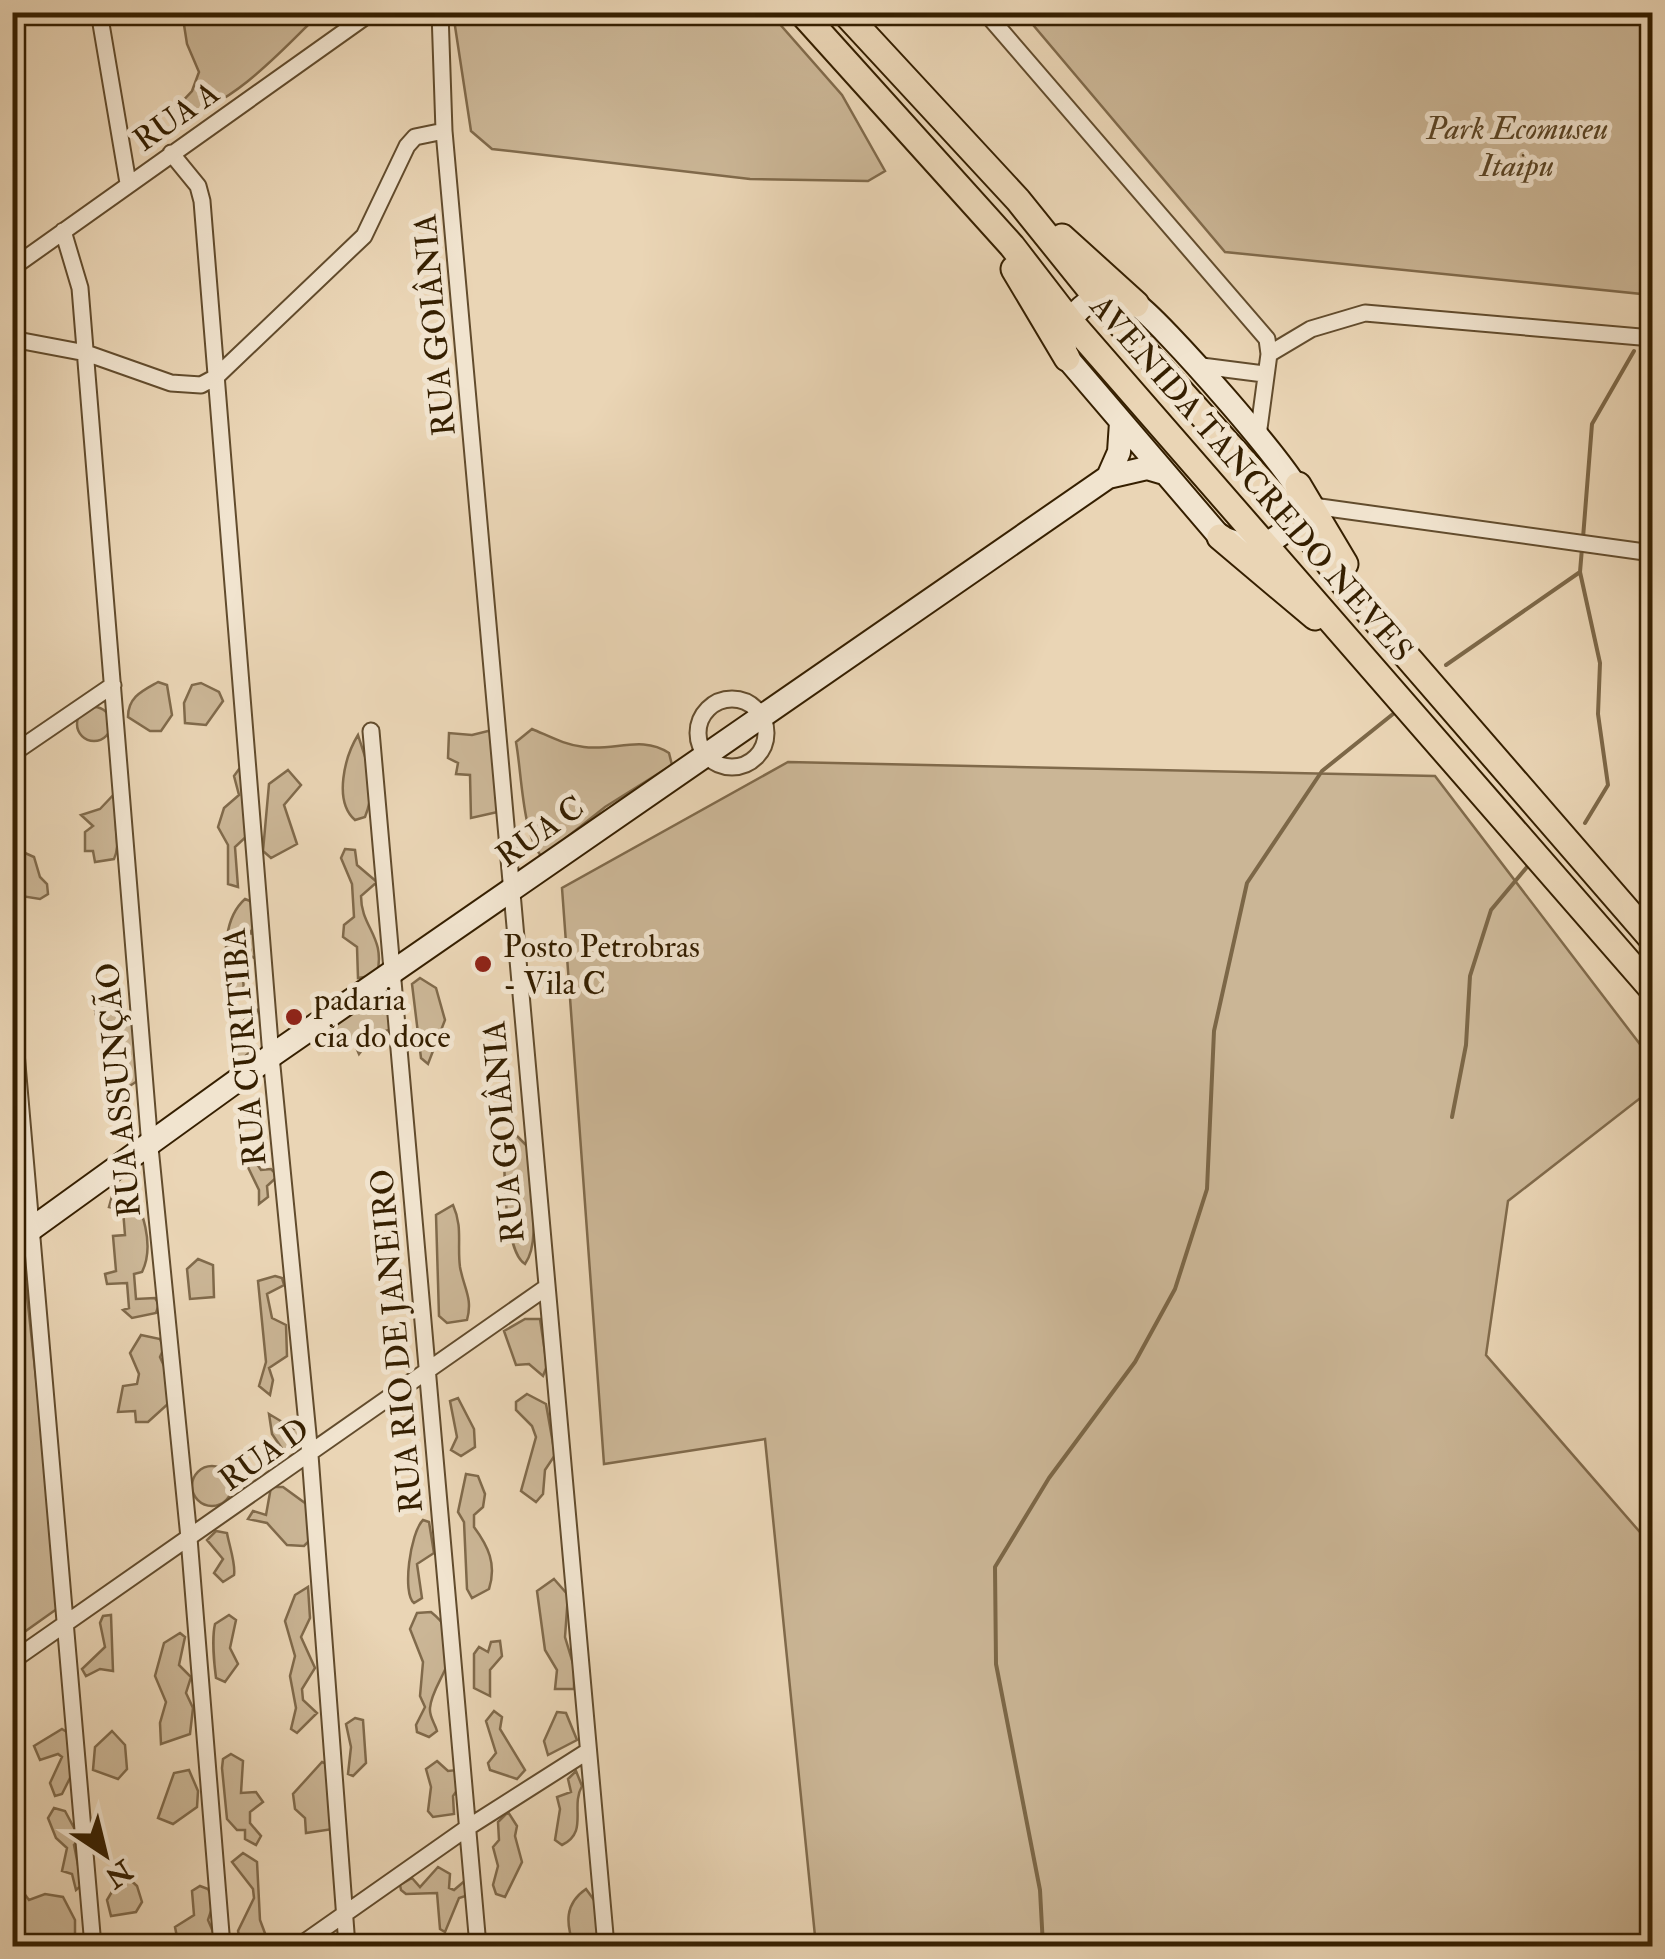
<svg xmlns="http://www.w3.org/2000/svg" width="1665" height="1959" viewBox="0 0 1665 1959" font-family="'IM FELL Double Pica',serif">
<rect width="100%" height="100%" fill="#ead5b5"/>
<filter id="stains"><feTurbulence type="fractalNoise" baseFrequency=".002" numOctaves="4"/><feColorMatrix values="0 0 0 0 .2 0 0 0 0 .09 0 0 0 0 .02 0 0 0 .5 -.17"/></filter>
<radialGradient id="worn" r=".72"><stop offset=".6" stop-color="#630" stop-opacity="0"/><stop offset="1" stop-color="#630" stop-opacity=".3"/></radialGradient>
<!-- green -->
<path fill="#cbb696" stroke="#806a4b" stroke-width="2.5" d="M182,12L216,19L301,18L310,23C280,53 227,109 184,114L178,106L192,91L199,72L187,44Z
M453,13H770L842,95L885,171L868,181L750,179L492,149L471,131Z
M1023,13H1652V295L1225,252Z
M158,682L167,685L172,715L161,731H150L128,717C128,697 142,691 158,682Z
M201,683L219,692L223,701L206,725L185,723L184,703L192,685Z
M77 724a17 17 0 1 1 34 0a17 17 0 1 1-34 0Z
M496,729L502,811L471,818L470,775L456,774L458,763L448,758L449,733L472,735Z
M532,729C549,736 565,745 584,747C615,751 642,735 669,753L672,765L605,807L542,857C522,834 522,775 516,742Z
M358,735C367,764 378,784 365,817L355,820C333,801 345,756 358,735Z
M788,762L1435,776L1652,1060V1089L1508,1201L1486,1355L1652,1546V1946H816L765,1439L604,1464L562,888Z
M239,769L246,770L249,834L235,847L238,887L228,884V845L218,827L224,808L239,795L234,776Z
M288,770L301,785L284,805L297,844L271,858L263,851L269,784Z
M118,790L123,801C108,826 123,839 114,859L95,862L93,851H85V832L93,826L81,815L100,809Z
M345,849L355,850L357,865L377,882L361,896C361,928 386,936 377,975L358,978L357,947L343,937L344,925L354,917L352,884L341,858Z
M25,853L34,857L40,877L47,884L48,894L40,899L21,896L16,856Z
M245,899L255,903L259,923L248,934L257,933L256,959L249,955L242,962L244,992L236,999L227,994C226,963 220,921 245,899Z
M420,978L436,988L445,1020L428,1064L421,1058L412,984Z
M106,990H115L119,999L116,1009L136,1029L142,1078L125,1089L122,1108L116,1107L114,1087L126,1071L115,1056L114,1025L96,1015L94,1005Z
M377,994L387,995L392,1034L389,1030L374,1034L359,1054L355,1045L336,1036L334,1025Z
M257,1010L249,1053L238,1062C231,1043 239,1018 257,1010Z
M516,1135L530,1149C527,1182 543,1239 525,1264C505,1253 501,1161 507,1140Z
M251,1155L261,1170L271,1169L278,1176L267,1186L268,1197L259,1204V1190L246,1163Z
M124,1187C145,1205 154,1248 142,1272L134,1274L136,1299L155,1298L159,1304L156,1313L132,1318L123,1310L129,1308L127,1283L107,1284L105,1274L116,1271L113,1236L125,1235L123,1210L109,1207L114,1189Z
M453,1205C463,1227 457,1244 460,1267C464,1289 473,1298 467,1320L447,1323L439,1316L436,1215Z
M21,1241L61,1606L13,1640L12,1247Z
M198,1259L213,1265L214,1297L190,1299L187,1269Z
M275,1276L282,1278L284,1285L267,1294L272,1318L286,1325L287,1356L269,1368L273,1380L270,1395L259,1386L266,1362L258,1281Z
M525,1319H540L547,1366L543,1376L529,1364L516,1365L504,1331Z
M141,1335L160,1339L164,1348L160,1357L168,1375L169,1403L148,1422H136L135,1411L118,1412L123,1386L137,1384L139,1374L130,1353Z
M527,1394L546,1404L555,1455L545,1470L543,1494L536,1502L521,1491L536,1437L532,1426L516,1410V1402Z
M458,1398L474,1429L475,1447L461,1456L451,1450L457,1437L450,1401Z
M269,1414L294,1429L304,1426L308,1441L302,1449L283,1450L272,1434Z
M192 1486a20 20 0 1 1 40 0a20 20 0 1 1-40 0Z
M466,1474L478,1476L485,1494L483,1507L474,1515V1527C488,1546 497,1564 489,1589L472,1598L467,1589L464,1522L458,1512Z
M271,1487H283L309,1506V1541L304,1546L287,1545L267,1523L248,1519L253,1511L266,1515Z
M423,1520L429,1522L434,1553L417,1564L422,1598L414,1603C402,1594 410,1533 423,1520Z
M216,1531L227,1533C229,1545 236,1564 234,1575L223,1582L214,1573L223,1559L207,1540Z
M554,1579L568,1595L565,1637L574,1667V1689H555L557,1670L545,1650L537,1591Z
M308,1587L310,1618L301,1637L315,1668L302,1689L303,1700L317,1713L297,1733L291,1729L296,1708L290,1676L295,1656L285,1621L295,1595Z
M431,1612C476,1648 432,1678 430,1708C429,1717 435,1723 437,1731L429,1737L417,1732L416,1725L425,1707L420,1696L423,1662L410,1629L417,1613Z
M111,1615L113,1671L100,1669L86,1676L82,1669L105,1647L100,1623L103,1616Z
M229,1615L236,1620L230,1648L238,1664L225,1682L216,1678C214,1663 212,1637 215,1624Z
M180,1633L185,1637L179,1665L191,1677L186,1693L193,1708L190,1734L161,1744L160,1723L166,1702L155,1676L164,1643Z
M500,1641L502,1656L490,1670V1696L474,1688V1654L479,1647L488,1652L491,1642Z
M494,1711L502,1717L500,1729L525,1770L517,1779L490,1770L488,1763L496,1753L486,1721Z
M557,1712L566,1713L577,1740L548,1755L544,1741Z
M355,1718L363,1720L366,1763L353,1776L348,1774L351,1747L346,1724Z
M62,1729L70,1734L73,1772L62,1794L55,1796L50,1783L62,1757L58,1754L40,1760L34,1746Z
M112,1731L125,1745L127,1769L118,1779L93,1770L95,1747Z
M231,1754L243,1761L241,1793L256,1792L263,1802L250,1812V1823L261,1836L256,1845L245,1839V1830H237L227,1819L222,1768L223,1759Z
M437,1761L448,1771L457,1770L460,1786L453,1796L454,1814L433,1817L428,1811L431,1787L426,1769Z
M322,1762L329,1765L333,1829L306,1833L305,1818L295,1809L293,1794Z
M189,1770L198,1791L197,1807L173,1824L158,1818L174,1773Z
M576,1771L582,1786C570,1807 589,1832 562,1845L555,1840L560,1809L557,1797L571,1792L568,1779Z
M54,1808L65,1811L80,1839L74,1845L82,1885L76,1890L72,1874L62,1871L67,1848L56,1838L48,1818Z
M508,1812L517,1826L515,1836L522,1862L505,1897L496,1894L493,1885L498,1866L493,1847L499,1840L498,1822Z
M243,1853L257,1862L260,1920L266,1936L257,1946L240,1940L238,1931L254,1898L253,1889L232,1862Z
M438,1867L450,1874L449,1888L454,1890L467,1879L472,1894L459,1898L445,1932L440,1929L437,1893L406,1894L401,1890L400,1885L412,1878L420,1887Z
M123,1873L137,1886L142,1902L136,1912L111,1916L107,1900Z
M200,1886L208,1889L214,1902L208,1920L219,1946L178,1942L175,1927L194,1915L192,1891Z
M13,1888H20L29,1900L45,1894L63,1897L75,1920V1946H15Z
M586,1889L594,1900L605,1946H574C566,1924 564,1904 586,1889Z"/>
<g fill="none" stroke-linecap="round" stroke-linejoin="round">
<!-- stream -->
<path stroke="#7c6747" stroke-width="4" d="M1652,302V300
M1583,538L1592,424L1634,351
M1582,548L1580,572L1600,663L1598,714L1608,785L1585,823
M1446,665L1580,572
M1452,1117L1466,1045L1470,976L1491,910L1527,867
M1043,1946L1040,1890L996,1664L995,1567L1049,1478L1135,1362L1175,1289L1207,1189L1214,1031L1247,883L1322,771L1393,714"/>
<defs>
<path id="street" d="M99,12L128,183
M440,12L444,131L606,1946
M985,12L1267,339L1269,354L1258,436
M171,153L198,186L202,201L271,1056L310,1455L347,1946
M63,231L80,288L150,1147L189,1538L222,1946
M12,268L372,12
M12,339L86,353L171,383L201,385L216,377L364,236L407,146L415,137L444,131
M1269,354L1311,329L1365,313L1652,338
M1194,365L1264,374
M1313,506L1652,553
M698 733a34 34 0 1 1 68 0a34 34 0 1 1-68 0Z
M371,731L478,1946
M12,754L113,685
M12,1006L93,1946
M12,1661L544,1289
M299,1946L467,1828L588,1751"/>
<path id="secondary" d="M1096,297C1109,297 1122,297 1134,303C1155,314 1302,481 1304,502C1305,519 1289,528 1277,537C1258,551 1240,545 1220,537L1067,358C1058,329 1073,311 1096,297Z
M1108,477L1119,452L1121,422
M12,1243L271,1056L1108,477L1147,468L1164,473"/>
<path id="primary" d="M801,12L1012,246L1069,320L1652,989
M844,12L1018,200L1096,297L1298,522L1345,585L1652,939
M1062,237L1136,304
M1014,269L1067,358
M1298,485L1345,564
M1220,537L1315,617"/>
</defs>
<!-- street casing -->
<use href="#street" stroke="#624c2d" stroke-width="19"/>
<!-- secondary casing -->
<use href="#secondary" stroke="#351f00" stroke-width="26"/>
<!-- primary casing -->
<use href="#primary" stroke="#351f00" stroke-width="29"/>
<!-- street -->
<use href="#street" stroke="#f1e4cf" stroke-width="15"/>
<!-- secondary -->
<use href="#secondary" stroke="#f1e4cf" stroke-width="22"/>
<!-- primary -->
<use href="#primary" stroke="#ead5b5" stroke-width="25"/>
</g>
<!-- markers -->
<g fill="#8f2418" stroke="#f1e4cf" stroke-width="4">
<circle cx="483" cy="964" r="10"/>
<circle cx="294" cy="1017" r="10"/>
</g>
<g text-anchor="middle" stroke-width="10" stroke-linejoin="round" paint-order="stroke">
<!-- street labels -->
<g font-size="32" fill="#351f00" stroke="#f1e4cf">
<text transform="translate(176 116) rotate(-35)" y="11">RUA A</text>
<text transform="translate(434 325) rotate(-95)" y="11">RUA GOIÂNIA</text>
<text transform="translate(1252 478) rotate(49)" y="11">AVENIDA TANCREDO NEVES</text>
<text transform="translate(540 831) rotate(-35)" y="11">RUA C</text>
<text transform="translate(244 1047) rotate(-95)" y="11">RUA CURITIBA</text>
<text transform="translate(118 1090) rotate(-95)" y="11">RUA ASSUNÇÃO</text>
<text transform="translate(503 1132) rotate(-95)" y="11">RUA GOIÂNIA</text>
<text transform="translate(396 1341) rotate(-95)" y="11">RUA RIO DE JANEIRO</text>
<text transform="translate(264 1454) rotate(-35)" y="11">RUA D</text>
</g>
<!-- park labels -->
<g font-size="32" font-style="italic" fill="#5a4526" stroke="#f1e4cf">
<text x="1517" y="139">Park Ecomuseu<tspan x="1517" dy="37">Itaipu</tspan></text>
</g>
<!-- poi labels -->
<g font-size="32" fill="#351f00" stroke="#f1e4cf" text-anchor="start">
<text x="503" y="957">Posto Petrobras<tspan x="503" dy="37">- Vila C</tspan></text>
<text x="314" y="1010">padaria<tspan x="314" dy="37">cia do doce</tspan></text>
</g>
</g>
<!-- margin -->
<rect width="1665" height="1959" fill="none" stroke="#ead5b5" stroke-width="50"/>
<rect x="15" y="15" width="1635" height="1929" fill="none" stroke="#351f00" stroke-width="5"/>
<rect x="25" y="25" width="1615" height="1909" fill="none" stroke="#351f00" stroke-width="2.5"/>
<!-- north arrow -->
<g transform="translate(105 1854) rotate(145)" stroke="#f1e4cf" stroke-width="8" paint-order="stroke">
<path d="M0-8L18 38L0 25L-18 38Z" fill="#351f00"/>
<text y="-15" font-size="28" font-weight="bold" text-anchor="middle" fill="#351f00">N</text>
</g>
<rect width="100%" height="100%" filter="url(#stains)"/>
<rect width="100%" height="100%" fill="url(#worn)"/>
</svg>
